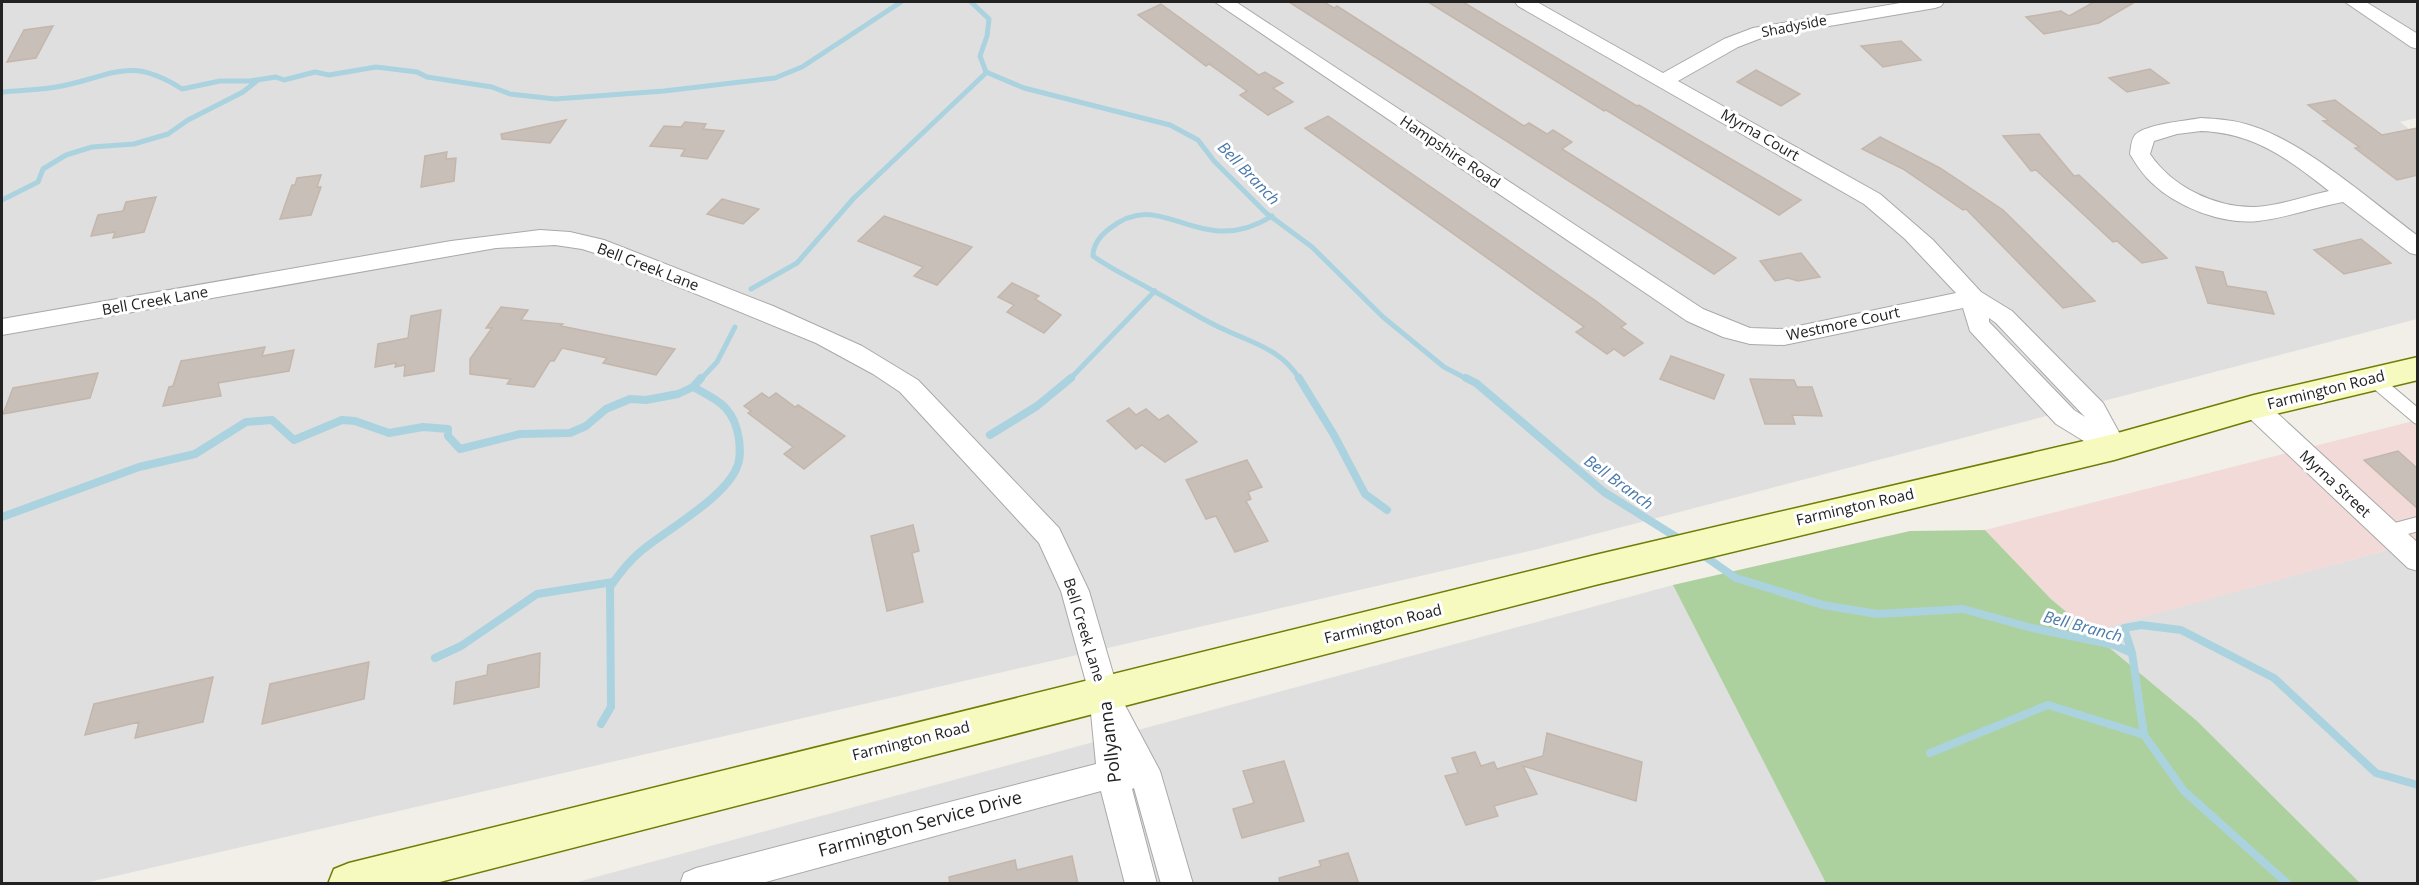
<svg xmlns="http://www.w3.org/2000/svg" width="2419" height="885" viewBox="0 0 2419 885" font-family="'Open Sans',sans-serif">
<rect width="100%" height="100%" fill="#f2efe9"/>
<!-- residential -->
<path fill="#e0dfdf" d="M2,2H2417V118L2400,122L2417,135V319L1538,549L85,883L2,884Z
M2417,542V883L570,884L1673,585L2069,637Z"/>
<!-- commercial -->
<path fill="#f2dad9" d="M2417,420V542L2090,632L2051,599L1985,530Z"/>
<!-- forest -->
<path fill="#add19e" d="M1985,530L2051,599L2197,721L2360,883H1826L1673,585L1910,531Z"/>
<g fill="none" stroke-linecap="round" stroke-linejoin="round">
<!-- stream-far1 -->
<path stroke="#aad3df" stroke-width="5" d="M971,2L989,19L987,36L980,56L986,72L1024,88L1170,125L1198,140L1214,161L1266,213L1312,247L1383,317L1444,367L1469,380
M2,92C22,90 43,90 62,86C115,75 130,56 182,89L220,81H250L276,77L284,80L315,72L329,75L376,67L417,72L427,77L492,87L510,94L555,99L664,91L775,78L802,67L901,2
M2,200L38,182L43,169L66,155L92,147L134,144L168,134L188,120L243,92L258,80
M1272,216C1256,226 1238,232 1219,231C1176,229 1150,196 1109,229C1100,236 1093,244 1093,256C1114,271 1135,280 1157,293C1178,304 1199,318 1221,328C1252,343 1282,349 1300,380
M751,289L797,263L854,198L987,72
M700,380L717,362L735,327
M1069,380L1155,291"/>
<!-- stream -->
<path stroke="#aad3df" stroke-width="8" d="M1299,378L1334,435L1365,494L1387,510
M1466,378L1476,383L1604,492L1681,540
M990,435L1037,406L1071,378
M2,517L139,467L195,454L246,422L272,420L294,440L342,420L355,421L389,433L423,427L448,429V436L460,449L520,434L570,433L586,426L606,409L630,399L646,400L678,394L693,387L701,378
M1700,553L1736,578L1823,605L1877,614L1963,609L2032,628L2114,645L2132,653
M435,658L461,646L537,594L613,582
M601,724L611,707L610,587C619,574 628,562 640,552C666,530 725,498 737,467C741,458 740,448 739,439C734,407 719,401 693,387
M1930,753L2048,705L2144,735
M2288,884L2184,791L2144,735L2132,653L2124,628L2141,625L2181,630L2274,678L2376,773L2418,785"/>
</g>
<!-- building -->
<path fill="#c7bfb8" stroke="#c4b6ab" stroke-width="1.5" d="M1289,2H1324L1334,8L1337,6L1524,126L1529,123L1547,134L1553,130L1572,142L1562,149L1736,258L1714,274Z
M1428,2H1463L1637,106L1639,105L1801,200L1779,215L1606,110L1604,111Z
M2094,2H2135L2099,23L2044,34L2026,17L2061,11L2069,16Z
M1161,4L1259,75L1265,72L1283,83L1273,88L1293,102L1268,115L1240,95L1247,91L1209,64L1206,66L1138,15Z
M53,26L36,58L7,62L24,30Z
M1901,41L1921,60L1883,67L1861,46Z
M2150,69L2169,83L2127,92L2109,78Z
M1756,70L1800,94L1781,106L1737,82Z
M2335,100L2382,135L2418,128V175L2397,180L2355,148L2359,147L2323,121L2328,120L2308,105Z
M1328,116L1596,301L1626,324L1621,327L1643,343L1624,356L1614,349L1607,354L1576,332L1584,327L1305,128Z
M566,120L550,143L502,139L501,134Z
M685,122L706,124L703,129L724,131L707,159L681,156L685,149L650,146L664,126L681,127Z
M2039,134L2074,176L2079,175L2167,258L2142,263L2117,241L2113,242L2036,170L2031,171L2003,136Z
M1880,137L1940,168L2003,210L2095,301L2063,308L1966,209L1963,210L1903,169L1862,149Z
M447,152L446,159L456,158L454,181L421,187L425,156Z
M321,175L317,187H321L311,215L280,219L292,185H295L297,178Z
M156,197L144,232L113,238L115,232L91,236L98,215L123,211L126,202Z
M722,199L759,209L743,224L707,214Z
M884,216L972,247L937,285L914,276L923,267L858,241Z
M2361,239L2391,263L2344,274L2314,250Z
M1801,253L1820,277L1798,281L1788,278L1775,281L1760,261Z
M2196,267L2223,272L2227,286L2266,292L2274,314L2208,303Z
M1012,283L1039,296L1035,299L1061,315L1044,333L1007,312L1014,305L998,297Z
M501,307L528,310L521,320L563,324L561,326L675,349L656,375L603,363L607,358L562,348L554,361H550L534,387L507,384L511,379L470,374V359L492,328H486Z
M441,310L434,371L404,376L405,365L395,367L396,363L375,367L378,344L408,338L411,316Z
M265,347L262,356L294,350L289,371L218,383L221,396L163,406L169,387L173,386L181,361Z
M1671,356L1724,375L1714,399L1660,379Z
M98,373L90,398L3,414L13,388Z
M1750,379L1794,380L1797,387H1812L1822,416L1792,415L1795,424H1765Z
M762,393L769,398L776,393L795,407L798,405L845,436L804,469L784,454L793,447L748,413L751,411L744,406Z
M1129,408L1136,415L1146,409L1159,420L1168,415L1197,442L1165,462L1142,445L1136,449L1107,421Z
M2398,451L2418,469V509L2364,460Z
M1247,460L1262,487L1248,492L1251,499L1246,501L1268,541L1235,552L1216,516L1206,519L1186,480Z
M913,525L919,551L912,553L923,602L887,611L871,536Z
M540,653L539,687L454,704L456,682L487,675L488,665Z
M369,662L364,699L262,724L270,684Z
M213,677L203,722L135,738L139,722L85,735L94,704Z
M1547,733L1642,762L1636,801L1523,766L1537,794L1494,806L1498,816L1466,825L1445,776L1458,773L1452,758L1475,752L1481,766L1494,762L1497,769L1543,756Z
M1284,761L1304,821L1242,838L1233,809L1254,803L1243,771Z
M1348,853L1359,884H1280L1279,878L1321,866L1319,861Z
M1072,856L1078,884H950L949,877L1015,860L1017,870Z"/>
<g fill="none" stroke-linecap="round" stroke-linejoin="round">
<defs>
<path id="service" d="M2373,379L2418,417
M2388,532L2418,524"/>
<path id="minor" d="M1215,2H1236L1703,309L1750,328L1784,329L1956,293L1905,239L1864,204L1518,6L1515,2H1537L1663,73L1724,39L1753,28L1906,2H1944L1941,6L1935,8L1764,37L1738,47L1678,81L1880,194L1933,240L1981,292L2012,311L2103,403L2127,447L2123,454L2114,457L2105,454L2056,424L1970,331L1963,308L1784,345L1750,344L1723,337L1687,321ZM1989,318L1996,323L2085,417L2074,410L1989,322Z
M2345,2H2366L2418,34V49L2411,47Z
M2201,118C2218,119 2235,120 2252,126C2306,143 2371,201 2418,236V255L2410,253L2343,202C2315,207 2286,218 2258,221C2223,225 2177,207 2152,183C2143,175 2136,164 2130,154C2131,148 2131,140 2135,135C2146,124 2185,121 2201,118ZM2201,131C2255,133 2288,159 2329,191C2305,196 2280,206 2255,207C2216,208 2172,187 2150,154L2154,141L2177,134Z
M540,230L570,232L604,240L773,306L862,346L918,380L1059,528L1089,591L1119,694L1160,771L1193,884H1161L1134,788L1132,789L1157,884H1125L1101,791L758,884H680L684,873L696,868L1096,764L1089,693L1061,591L1039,543L900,392L873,374L816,343L601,255L582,249L555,245L496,248L2,335V319L451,241Z
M2254,398L2263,400L2418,543V571L2408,568L2245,414L2242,407L2245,400Z"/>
<path id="secondary" d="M2418,357V380L2254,419L2114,460L1595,585L432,884H328L334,869L349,863L1595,555L2114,434L2254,395Z"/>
</defs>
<!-- service casing -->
<use href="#service" stroke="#a9a9a9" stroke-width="16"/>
<!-- minor casing -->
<use href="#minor" stroke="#a9a9a9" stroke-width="2"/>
<!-- secondary casing -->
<use href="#secondary" stroke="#707d05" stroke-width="3"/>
<!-- service -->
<use href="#service" stroke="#fff" stroke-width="14"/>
<!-- minor -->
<use href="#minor" fill="#fff" fill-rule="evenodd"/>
<!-- secondary -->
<use href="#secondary" fill="#f7fabf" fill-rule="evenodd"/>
</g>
<g text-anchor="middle" stroke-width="6" stroke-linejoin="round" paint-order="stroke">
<!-- far-street labels -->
<g font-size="14" fill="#222" stroke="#fff">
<text transform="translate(1794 26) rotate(-11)" y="5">Shadyside</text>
</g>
<!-- street labels -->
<g font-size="15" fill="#222" stroke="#fff">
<text transform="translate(1760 135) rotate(30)" y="5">Myrna Court</text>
<text transform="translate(1450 152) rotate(34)" y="5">Hampshire Road</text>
<text transform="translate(648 267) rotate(21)" y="5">Bell Creek Lane</text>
<text transform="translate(155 301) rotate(-10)" y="5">Bell Creek Lane</text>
<text transform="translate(1843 324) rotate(-12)" y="5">Westmore Court</text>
<text transform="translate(2326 390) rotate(-14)" y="5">Farmington Road</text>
<text transform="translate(2335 484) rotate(43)" y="5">Myrna Street</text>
<text transform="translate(1855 507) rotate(-13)" y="5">Farmington Road</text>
<text transform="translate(1383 624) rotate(-14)" y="5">Farmington Road</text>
<text transform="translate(1084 630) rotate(73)" y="5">Bell Creek Lane</text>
<text transform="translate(911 741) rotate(-14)" y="5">Farmington Road</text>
</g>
<!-- water labels -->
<g font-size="16" font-style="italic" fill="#4a7aab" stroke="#fff">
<text transform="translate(1249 173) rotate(46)" y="6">Bell Branch</text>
<text transform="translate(1619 482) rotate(36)" y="6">Bell Branch</text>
<text transform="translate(2083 626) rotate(15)" y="6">Bell Branch</text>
</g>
<!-- near-street labels -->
<g font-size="18" fill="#222" stroke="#fff">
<text transform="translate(1110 742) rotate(-97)" y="6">Pollyanna</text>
<text transform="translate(920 824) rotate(-15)" y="6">Farmington Service Drive</text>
</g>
</g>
<!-- border -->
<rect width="2419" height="885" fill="none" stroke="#222222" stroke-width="6"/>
</svg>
